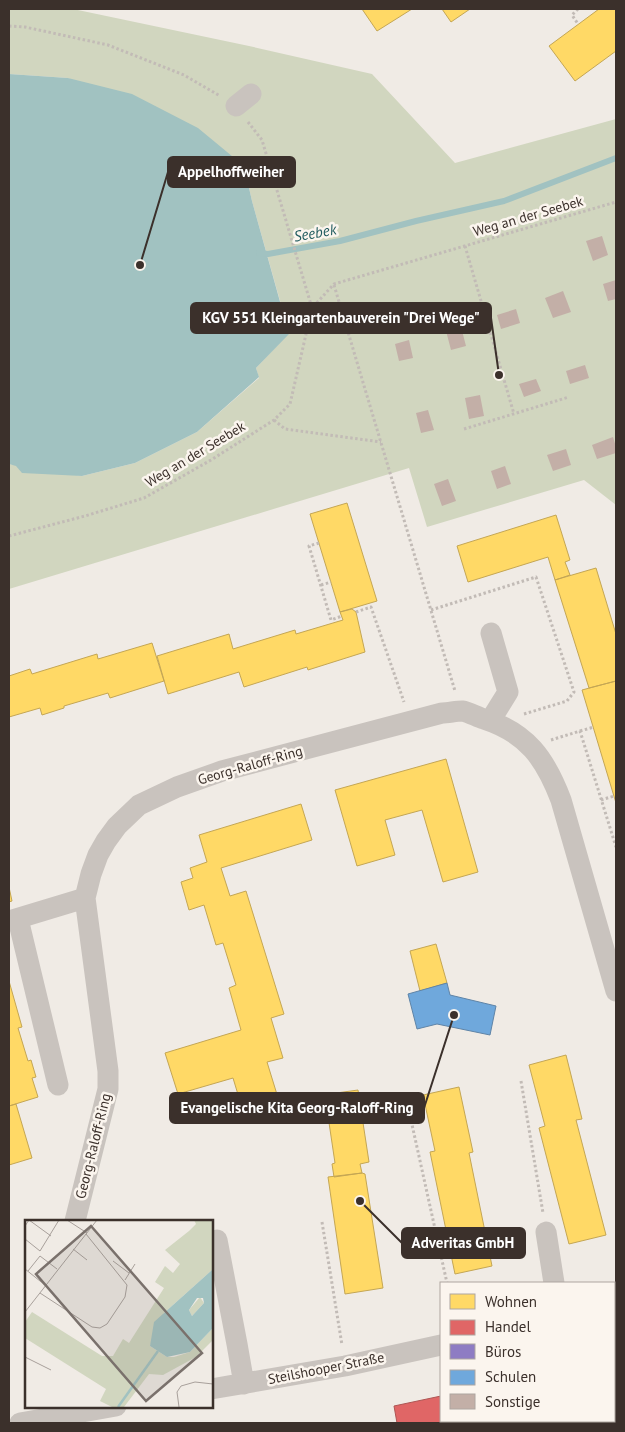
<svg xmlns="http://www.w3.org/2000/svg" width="625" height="1432" viewBox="0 0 625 1432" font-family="'PT Sans',sans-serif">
<rect width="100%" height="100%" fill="#f0ebe5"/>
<!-- green -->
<path fill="#d1d6bf" d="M9,9H73L249,46L372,74L455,163L616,119V505L584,480L427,527L409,468L9,589V464L82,476L135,463L197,432L259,378L256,368L289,333L252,201L244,166L68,78L9,74Z"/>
<!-- water -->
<path fill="#a1c2c1" d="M9,74L68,78L132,94L198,128L244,166L252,201L289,334L256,368L259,377L197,432L135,463L82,476L22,473L16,466L9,464Z"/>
<!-- homes -->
<path fill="#ffd966" stroke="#c4a654" d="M362,9H412L377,31Z
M442,9H470L451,22Z
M599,9H616V51L575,81L549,46Z
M347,503L377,601L340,612L310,514Z
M556,515L570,560L565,562L570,575L555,580L548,557L468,582L457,546Z
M596,568L616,634V681L589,688L555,580Z
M352,609L356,612L365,652L308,670L307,667L244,687L239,672L168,694L157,656L229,634L233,649L295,630L296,634L343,620L340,612Z
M152,643L164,681L110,698L108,693L64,706V708L42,715L40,708L9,717V676L30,669L32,674L97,654L98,659Z
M616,681V803L582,690Z
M446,759L478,872L443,882L422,810L385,820L395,855L357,866L335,790Z
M301,804L312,840L221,868L230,896L246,891L284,1014L271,1018L283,1058L267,1062L279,1101L243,1111L233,1078L178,1094L165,1053L241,1030L229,988L236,985L223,943L216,945L204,905L189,910L181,882L193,878L190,868L207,862L199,835Z
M9,887L12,901L9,902Z
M436,944L447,983L420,991L410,951Z
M9,981L22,1027L18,1028L28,1061L31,1060L36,1077L32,1078L38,1097L9,1106Z
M566,1055L582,1119L576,1120L606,1235L569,1244L539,1128L545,1126L529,1065Z
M459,1087L473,1152L469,1153L492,1266L455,1274L430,1152L435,1151L423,1095Z
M358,1090L369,1162L360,1164L362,1173L334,1177L332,1164L335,1163L328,1116L325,1117L322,1095Z
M16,1104L32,1158L9,1165V1106Z
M362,1173L365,1174L383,1288L345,1294L328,1177Z"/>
<!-- shops -->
<path fill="#e06666" stroke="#ae5654" d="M441,1396V1421H452V1423H397L394,1406Z"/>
<!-- offices -->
<path fill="#8e7cc3" stroke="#756595" d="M491,1421H593V1423H492Z"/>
<!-- schools -->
<path fill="#6fa8dc" stroke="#5f84a7" d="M447,983L450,995L496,1006L490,1035L437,1024L417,1029L408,994Z"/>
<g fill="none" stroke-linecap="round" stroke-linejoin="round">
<!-- stream -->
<path stroke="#a1c2c1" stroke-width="6" d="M259,253L268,254L340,241L416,221L504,201L616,158"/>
</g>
<!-- building -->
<path fill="#c3afa7" d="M602,236L608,255L593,261L586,241Z
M616,280V299L608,301L603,284Z
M563,291L571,312L553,318L545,298Z
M516,309L520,323L501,329L497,315Z
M460,323L466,346L451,350L445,327Z
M409,340L413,358L399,361L395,344Z
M585,365L589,378L570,384L566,371Z
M536,379L541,391L524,397L519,384Z
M480,395L484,416L469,419L465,398Z
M428,410L434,430L421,433L416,413Z
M613,437L616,447V453L597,459L592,445Z
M566,449L571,465L553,471L547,455Z
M505,466L511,484L497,489L491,471Z
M448,479L456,501L442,506L434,484Z"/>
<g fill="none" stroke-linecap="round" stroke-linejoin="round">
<!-- path -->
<path stroke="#c2bbb6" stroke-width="3" stroke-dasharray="2.5 2.5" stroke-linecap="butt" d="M578,9L572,15L578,24
M9,26L25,27L108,45L184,75L220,96
M248,122L262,140L312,308
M465,246L514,414
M334,285L455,691
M274,420L285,429L381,442
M464,429L569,397
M9,536L85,516L144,498L211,460L274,420L290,404L312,308L334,284L616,202
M319,543L309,546L331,620L342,616
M321,585L331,582
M431,610L536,577L574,692L567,701L524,714
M356,612L371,607L404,702
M580,731L594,727
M551,740L580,731L616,847
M601,800L614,796
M521,1081L543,1213
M409,1111L447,1283
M322,1222L342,1345"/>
<!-- minor -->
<path stroke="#c9c3be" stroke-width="21" d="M236,106L251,94
M490,721L508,692L491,633
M18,919L58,1085
M9,921L85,898
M75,1221L108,1089V1071L85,898L91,874L98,855L106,841L117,826L139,805L177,787L222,771L442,713C448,713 456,711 462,711C469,712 477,717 484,719C527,733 545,758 561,800L616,991
M546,1232L554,1283
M217,1240L237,1344L244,1384
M614,1311H616
M211,1389L345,1366L441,1345
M474,1421V1423
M20,1423L116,1406"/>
</g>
<g text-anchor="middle" stroke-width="5" stroke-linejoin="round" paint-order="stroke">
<!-- street labels -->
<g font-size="14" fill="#3b302b" stroke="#fbf5ee">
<text transform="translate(528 216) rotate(-16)" y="5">Weg an der Seebek</text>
<text transform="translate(195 454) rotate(-31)" y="5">Weg an der Seebek</text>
<text transform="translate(250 765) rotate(-16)" y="5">Georg-Raloff-Ring</text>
<text transform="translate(93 1146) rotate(-76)" y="5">Georg-Raloff-Ring</text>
<text transform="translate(326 1368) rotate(-11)" y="5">Steilshooper Straße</text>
</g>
<!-- water labels -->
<g font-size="15" font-style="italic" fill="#1f5a5e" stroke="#fbf5ee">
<text transform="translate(315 233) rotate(-10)" y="5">Seebek</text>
</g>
</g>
<!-- overview -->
<g transform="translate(25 1220)">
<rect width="188" height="188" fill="#f0ebe5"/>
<path d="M169,0H187V50L139,93L125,126L142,137H149L165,132L187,109V121L171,137L138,155L124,154L99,187H87L75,181L81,169L0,118V102L7,92L77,136H88L98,119L104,123L139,68L130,62L140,46L148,53L155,44L140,30L164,11L171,4ZM175,77L179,83L167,96L164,90Z" fill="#d1d6bf"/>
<path d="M187,50V109L165,132L142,137L125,126L129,102ZM172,78H178L179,83L167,96L164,90Z" fill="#a1c2c1" fill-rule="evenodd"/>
<path fill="none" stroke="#a1c2c1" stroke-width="2.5" d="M93,187L133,131"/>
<path fill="none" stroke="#a8a09b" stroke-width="1" d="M42,0L62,13M0,6L4,0L26,16M0,19L15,31L34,0M48,29L62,40M88,41L104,53M0,49L20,65M3,51L15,36L32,49M100,60L110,44M15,73L67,107L75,108L82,104L100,77L102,65L61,14M0,92L72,0M0,137L26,150M154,187L152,172L156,166L170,162L188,164"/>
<path fill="#7a716c" fill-opacity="0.15" stroke="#7a716c" stroke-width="2.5" d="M66,6L177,133L121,181L11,54Z"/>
<rect width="188" height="188" fill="none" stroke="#3b302b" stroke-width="2.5"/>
</g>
<!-- callouts -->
<path fill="none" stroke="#3b302b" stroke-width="2" d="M140 265L168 172M499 375L491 318M454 1015L424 1108M360 1201L402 1243"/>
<g fill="#3b302b" stroke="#fbf5ee" stroke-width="2">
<circle cx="140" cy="265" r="5"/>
<circle cx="499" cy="375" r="5"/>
<circle cx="454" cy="1015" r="5"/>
<circle cx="360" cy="1201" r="5"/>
</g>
<g fill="#3b302b" stroke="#3b302b" stroke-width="2">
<rect x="168" y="157" width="127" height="30" rx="5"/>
<rect x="191" y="303" width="300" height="30" rx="5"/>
<rect x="170" y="1093" width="254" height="30" rx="5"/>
<rect x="402" y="1228" width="123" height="30" rx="5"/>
</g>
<g font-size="15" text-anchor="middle" font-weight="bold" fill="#fff">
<text x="231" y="177">Appelhoffweiher</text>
<text x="341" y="323">KGV 551 Kleingartenbauverein "Drei Wege"</text>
<text x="297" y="1113">Evangelische Kita Georg-Raloff-Ring</text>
<text x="463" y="1248">Adveritas GmbH</text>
</g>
<!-- border -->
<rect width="625" height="1432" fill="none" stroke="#3b302b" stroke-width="20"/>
<!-- legend -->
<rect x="440" y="1282" width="175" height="140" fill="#fbf5ee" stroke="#aea6a0"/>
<rect x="450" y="1294" width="25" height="15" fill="#ffd966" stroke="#aea6a0"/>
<text x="485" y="1307" font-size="15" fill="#3b302b">Wohnen</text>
<rect x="450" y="1320" width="25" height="15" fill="#e06666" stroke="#aea6a0"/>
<text x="485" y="1332" font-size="15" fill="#3b302b">Handel</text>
<rect x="450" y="1344" width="25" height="15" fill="#8e7cc3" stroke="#aea6a0"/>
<text x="485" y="1357" font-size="15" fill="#3b302b">Büros</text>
<rect x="450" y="1370" width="25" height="15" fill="#6fa8dc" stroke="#aea6a0"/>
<text x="485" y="1382" font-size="15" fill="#3b302b">Schulen</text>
<rect x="450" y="1394" width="25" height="15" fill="#c3afa7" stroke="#aea6a0"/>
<text x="485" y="1407" font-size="15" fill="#3b302b">Sonstige</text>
</svg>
